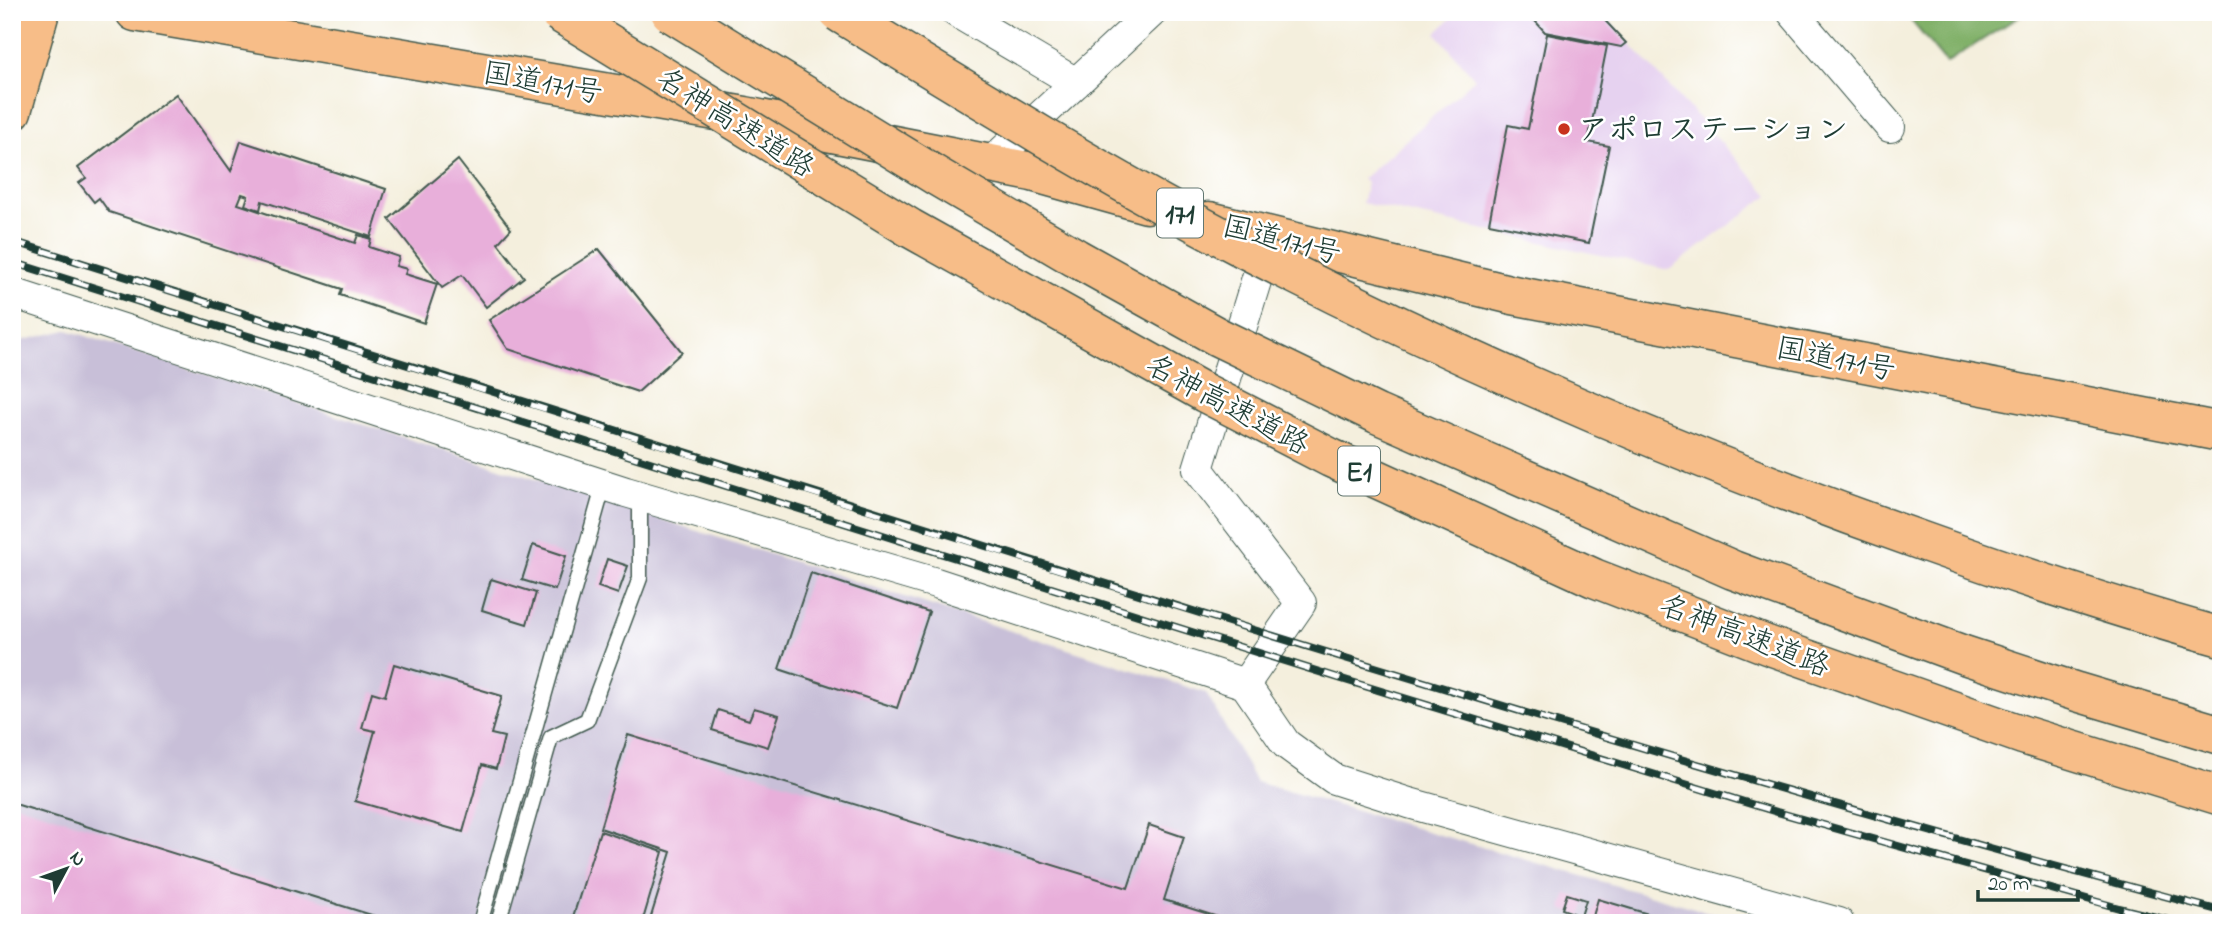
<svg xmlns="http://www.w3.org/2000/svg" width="2233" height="935" viewBox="0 0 2233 935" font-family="'Indie Flower','Klee One',sans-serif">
<rect width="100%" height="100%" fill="#fff"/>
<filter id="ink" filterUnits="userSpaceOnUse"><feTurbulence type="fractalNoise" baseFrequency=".0143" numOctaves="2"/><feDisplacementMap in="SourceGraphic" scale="14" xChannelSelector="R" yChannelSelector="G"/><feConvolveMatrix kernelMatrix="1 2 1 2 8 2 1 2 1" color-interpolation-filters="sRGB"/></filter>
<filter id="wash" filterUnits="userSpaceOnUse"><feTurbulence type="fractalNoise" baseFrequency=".00686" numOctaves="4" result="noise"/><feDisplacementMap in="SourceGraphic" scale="28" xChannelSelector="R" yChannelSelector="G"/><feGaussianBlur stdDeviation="1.57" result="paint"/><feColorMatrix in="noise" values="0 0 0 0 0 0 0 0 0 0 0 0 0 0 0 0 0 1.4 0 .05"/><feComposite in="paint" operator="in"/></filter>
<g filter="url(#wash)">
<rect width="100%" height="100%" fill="#f4efdd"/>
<!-- built -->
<path fill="#e6d2f0" d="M1458,12H1601L1769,195L1669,270L1362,203L1367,184L1362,179L1475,79L1436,33Z"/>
<!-- industrial -->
<path fill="#c8bfd8" d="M67,330L1206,693L1256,782L1746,923H12V343Z"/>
<!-- forest -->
<path fill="#80b068" stroke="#50764e" stroke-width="2" d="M1904,12H2026L1946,63Z"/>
<g id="blocks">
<!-- building -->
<path fill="#e8afda" d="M1527,12H1597L1626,43L1621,47L1545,32Z
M1547,34L1607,46L1588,142L1609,146L1589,243L1489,223L1508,125L1528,129Z
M176,94L231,171L241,141L386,189L371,237L262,201L260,210L245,205L248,196L242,194L238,204L355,243L358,235L371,239L369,247L399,257L396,266L407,269L405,274L437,284L424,323L340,295L342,289L109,212L99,198L94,202L79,183L86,178L78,168Z
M458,160L511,229L498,243L524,277L486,307L462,275L442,288L389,219Z
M599,249L682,352L638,392L508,349L489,320Z
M533,545L566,556L555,590L522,580Z
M607,559L628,566L618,594L598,587Z
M811,573L929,612L897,708L779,669Z
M491,579L536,593L527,624L482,610Z
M394,664L502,696L491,734L504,737L496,769L482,765L463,832L355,801L375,731L362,728L372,692L385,696Z
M754,708L779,715L768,747L712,730L718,710L749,720Z
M628,735L1128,888L1149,825L1184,837L1164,900L1237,923H649L671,852L600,828Z
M12,803L394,922V923H12Z
M600,831L663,852L642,923H571Z
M1567,894L1586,900L1581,916L1562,909Z
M1598,899L1655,916L1653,923H1591Z"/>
</g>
</g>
<g filter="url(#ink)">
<use href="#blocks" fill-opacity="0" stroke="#3f584d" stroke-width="2"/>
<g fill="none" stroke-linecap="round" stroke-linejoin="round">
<defs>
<path id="lane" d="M480,923L604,484
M498,923L551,737L587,720L640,578V496"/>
<path id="street" d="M956,12L1076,83
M1792,12L1890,127
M988,165L1152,12
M1269,239L1198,469L1301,603L1245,684L1286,744L1334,779L1409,803L1839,923
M12,293L626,492L936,583L1245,684"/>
<path id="highway" d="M135,12L745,116L1032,172L1147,204
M12,111L40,12
M1209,221L1513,295L2221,432"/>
</defs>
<!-- lane casing -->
<use href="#lane" stroke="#3f584d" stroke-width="17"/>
<!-- street casing -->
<use href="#street" stroke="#3f584d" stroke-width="32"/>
<!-- highway casing -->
<use href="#highway" stroke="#3f584d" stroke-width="41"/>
<!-- lane -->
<use href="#lane" stroke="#fff" stroke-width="14"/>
<!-- street -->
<use href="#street" stroke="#fff" stroke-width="30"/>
<!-- highway -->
<use href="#highway" stroke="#f7bd88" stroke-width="38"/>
<defs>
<path id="rail" d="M12,241C422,370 831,500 1241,626C1566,726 1892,824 2221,911
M12,262L1345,680L1777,812L2119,908L2180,923"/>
</defs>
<!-- rail casing -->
<use href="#rail" stroke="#1f3d34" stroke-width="8"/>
<!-- rail -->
<use href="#rail" stroke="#fff" stroke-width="5" stroke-dasharray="16" stroke-linecap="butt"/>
<defs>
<path id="highway-bridge" d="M558,12L910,228L1205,393L1331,458L1594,578L1767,645L2023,735L2221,796
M670,12L938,177L1076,258L1218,337L1377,414L1733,570L1964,655L2077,692L2221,735
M838,12C970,93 1103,175 1241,247C1461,361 1689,459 1922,541C2020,576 2120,609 2221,637"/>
</defs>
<!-- highway-bridge casing -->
<use href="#highway-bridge" stroke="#3f584d" stroke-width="41" stroke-linecap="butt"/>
<!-- highway-bridge -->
<use href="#highway-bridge" stroke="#f7bd88" stroke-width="38"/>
</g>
</g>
<!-- markers -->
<circle fill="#c8321e" stroke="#fff" stroke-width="2.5" cx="1564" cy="129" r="7"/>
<g text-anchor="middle" stroke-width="5" stroke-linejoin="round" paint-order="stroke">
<!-- shield labels -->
<g fill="#fff" stroke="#627771" stroke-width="2">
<rect x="1157" y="188.5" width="46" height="49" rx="5"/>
<rect x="1338" y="446.5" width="42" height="49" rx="5"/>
</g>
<g font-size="28" font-weight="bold" fill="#1f3d34">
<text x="1180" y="223">171</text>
<text x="1359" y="481">E1</text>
</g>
<!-- street labels -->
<g font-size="30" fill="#1f3d34" stroke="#fff">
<text transform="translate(543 82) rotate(10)" y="10">国道171号</text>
<text transform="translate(736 122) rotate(32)" y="10">名神高速道路</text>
<text transform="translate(1282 239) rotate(14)" y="10">国道171号</text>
<text transform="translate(1836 358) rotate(11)" y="10">国道171号</text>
<text transform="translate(1228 404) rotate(28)" y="10">名神高速道路</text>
<text transform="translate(1745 635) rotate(21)" y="10">名神高速道路</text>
</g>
<!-- poi labels -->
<g font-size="30" font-weight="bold" fill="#1f3d34" stroke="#fff" text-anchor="start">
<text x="1578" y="139">アポロステーション</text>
</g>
</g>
<!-- margin -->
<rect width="2233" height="935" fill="none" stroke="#fff" stroke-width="42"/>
<!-- north arrow -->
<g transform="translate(66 869) rotate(49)" stroke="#ffffff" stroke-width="5" paint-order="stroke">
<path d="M0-5L12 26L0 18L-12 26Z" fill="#1f3d34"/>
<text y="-10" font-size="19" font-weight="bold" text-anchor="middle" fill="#1f3d34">N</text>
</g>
<!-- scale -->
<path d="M1978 890v10h100v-10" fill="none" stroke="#1f3d34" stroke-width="3.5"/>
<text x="1988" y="890" font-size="21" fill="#1f3d34" stroke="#ffffff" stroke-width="5" paint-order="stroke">20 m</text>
</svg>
